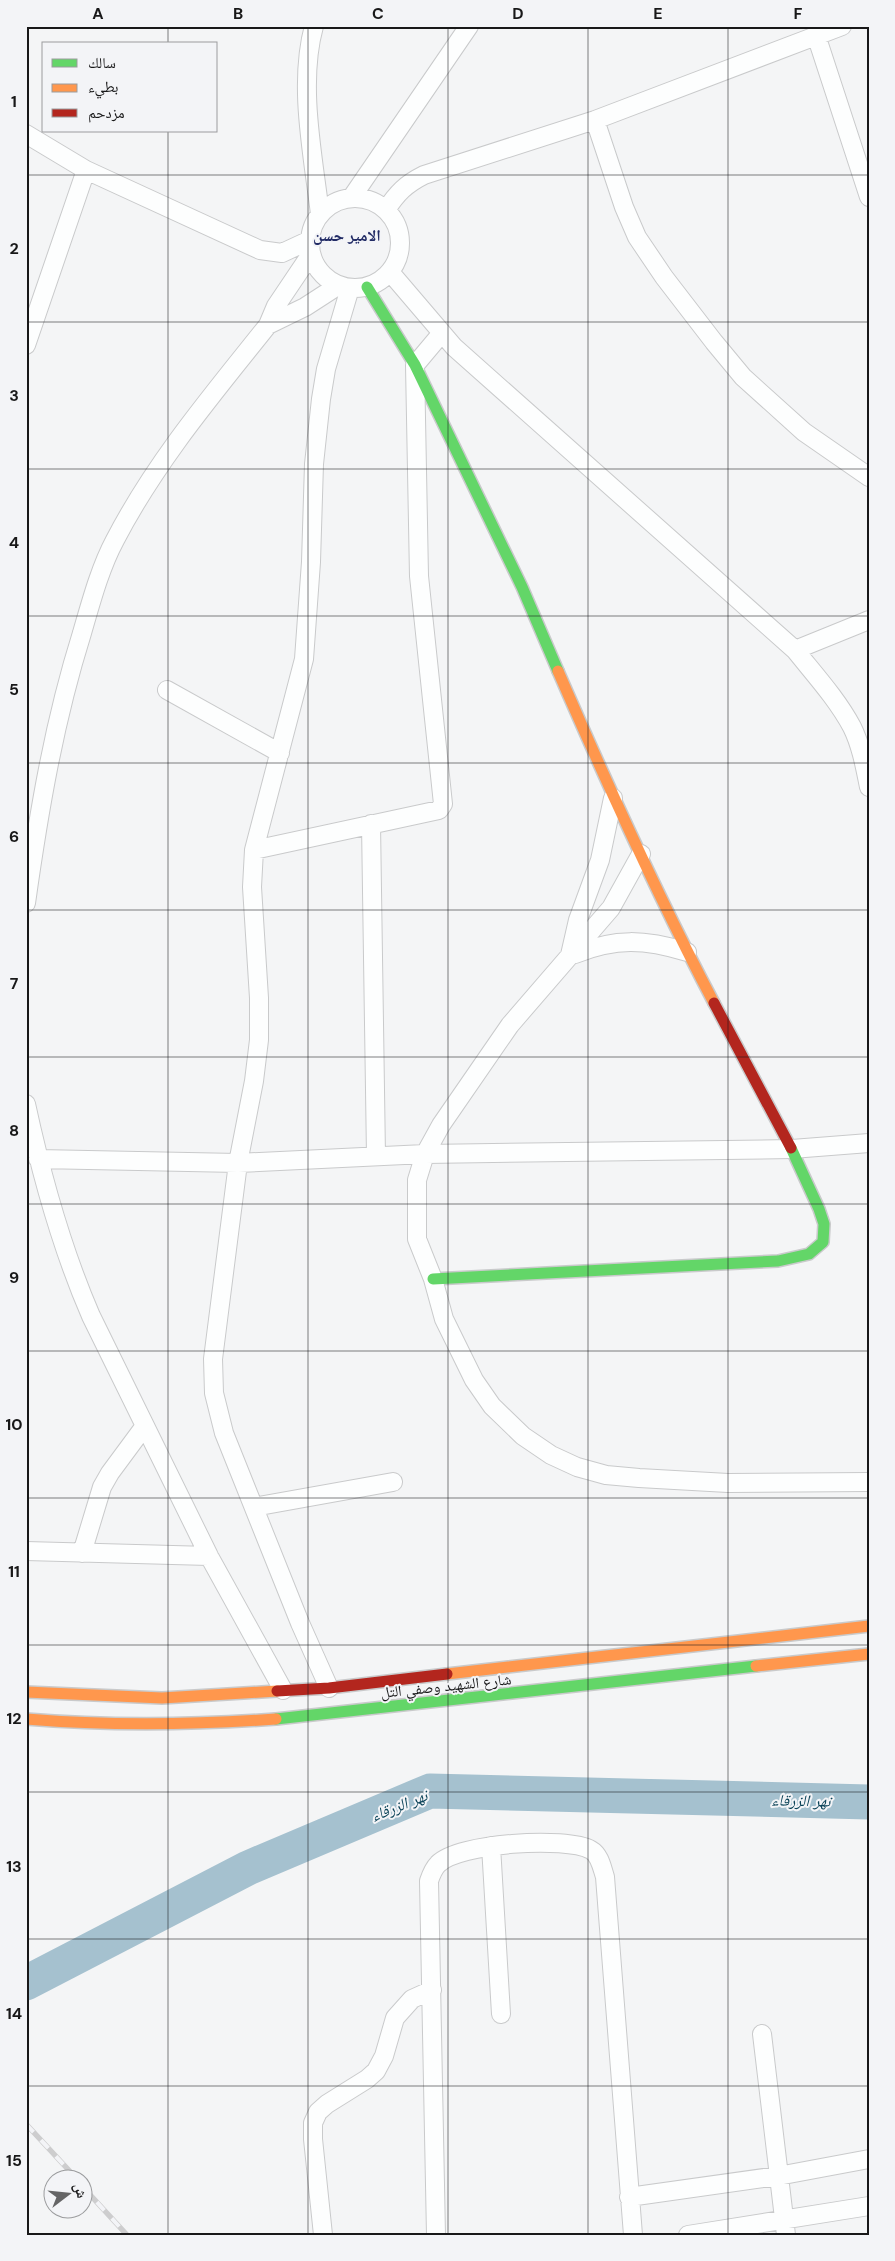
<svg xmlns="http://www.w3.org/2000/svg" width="895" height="2261" viewBox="0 0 895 2261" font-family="'DM Sans','Noto Naskh Arabic',sans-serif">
<rect width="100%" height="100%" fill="#f4f5f6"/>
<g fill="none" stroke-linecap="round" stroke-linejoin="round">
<!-- river -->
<path stroke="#a5c1cf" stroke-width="35" d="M26,1983L248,1868L430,1791L869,1802"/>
<defs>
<path id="street" d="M314,26C298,84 313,155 320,214
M816,35L869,197
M595,120L624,207L637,237L664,277L714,342L743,377L804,432L869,477
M26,134L86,170L260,250L282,253L310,240
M352,197L469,26
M310 243a45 45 0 1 1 90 0a45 45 0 1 1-90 0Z
M386,210C397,193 406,184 424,175L595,120L842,26
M390,272L454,347L795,650C815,675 837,699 852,727C861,745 865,767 869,787
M268,325L305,307L339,285
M26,345L86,170
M795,650L869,620
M167,690L280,753
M371,824L376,1156
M254,850L439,810L443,804L419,576L415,365L441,334
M641,854L611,908L510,1025L441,1125L425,1154L417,1180V1239L433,1279L444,1319L474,1380L492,1406L523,1436L551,1455L577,1467L606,1475L639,1478L728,1483L869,1482
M26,903C39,811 54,722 82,633C91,602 100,568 115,540C156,461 213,394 268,325L276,306L311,254
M575,954C616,938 644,939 687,952
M570,955L578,920L600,860L613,798
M26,1104C42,1178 61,1247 91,1316L209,1556L283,1690
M38,1159L238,1163L425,1154L792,1149L869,1143
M254,1507L393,1482
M26,1551L209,1556
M82,1553L102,1487L110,1473L144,1427
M329,1688L300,1623L224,1433L214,1393L213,1359L238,1163L254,1081L259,1040V998L252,887L254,850L304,659L311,562L314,464L321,399L326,369L350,288
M491,1846L501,2014
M762,2034L786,2235
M629,2197L778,2176L869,2159
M323,2235L313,2139V2123L318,2112L327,2104L367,2079L376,2071L384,2056L395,2018L412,1999L432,1990
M436,2235L429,1881C431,1875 433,1869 438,1864C458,1843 566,1836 591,1850C600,1855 602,1868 605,1877L633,2235
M688,2235L869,2206"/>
<path id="fast" d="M367,287L415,365L522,587L558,671
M433,1279L778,1261L809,1254L823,1242L824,1224L819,1209L791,1148
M276,1719L756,1666"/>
<path id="slow" d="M558,671C607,784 657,895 714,1003
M756,1666L869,1654
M447,1674L869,1626
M26,1692L162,1698L277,1691
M26,1719C110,1726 192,1725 276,1719"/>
<path id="jam" d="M714,1003L791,1148
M277,1691L329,1688L447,1674"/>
</defs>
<!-- street casing -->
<use href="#street" stroke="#c9cacb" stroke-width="20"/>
<!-- fast casing -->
<use href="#fast" stroke="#c9cacb" stroke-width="14"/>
<!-- slow casing -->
<use href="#slow" stroke="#c9cacb" stroke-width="14"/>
<!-- jam casing -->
<use href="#jam" stroke="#c9cacb" stroke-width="14"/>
<!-- street -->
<use href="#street" stroke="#fdfefe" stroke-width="18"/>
<!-- fast -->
<use href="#fast" stroke="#63d668" stroke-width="11"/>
<!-- slow -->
<use href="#slow" stroke="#ff974d" stroke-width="11"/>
<!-- jam -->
<use href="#jam" stroke="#b3261e" stroke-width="11"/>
<defs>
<path id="rail" d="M26,2124L76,2178
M82,2186L127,2235"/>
</defs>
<!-- rail casing -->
<use href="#rail" stroke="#cdcdce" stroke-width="5.5"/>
<!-- rail -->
<use href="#rail" stroke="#f3f4f7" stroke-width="4" stroke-dasharray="11" stroke-linecap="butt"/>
</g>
<!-- grid -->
<path fill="none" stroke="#181819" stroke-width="1" stroke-opacity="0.55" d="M168,26V44M308,26V2235M448,26V2235M588,26V2235M728,26V2235M168,131V2235M26,175H869M26,322H869M26,469H869M26,616H869M26,763H869M26,910H869M26,1057H869M26,1204H869M26,1351H869M26,1498H869M26,1645H869M26,1792H869M26,1939H869M26,2086H869"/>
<g text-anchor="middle" stroke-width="4" stroke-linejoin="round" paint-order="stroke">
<!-- street labels -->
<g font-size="15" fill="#181819" stroke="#f3f4f7">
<text transform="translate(446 1686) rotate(-6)" y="5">شارع الشهيد وصفي التل</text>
</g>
<!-- neighbourhood labels -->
<g font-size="16" font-weight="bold" fill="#222c65" stroke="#f3f4f7">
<text x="347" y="241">الامير حسن</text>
</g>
<!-- water labels -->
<g font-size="16" font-style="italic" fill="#0b4358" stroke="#f3f4f7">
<text transform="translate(801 1800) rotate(1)" y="6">نهر الزرقاء</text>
<text transform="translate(399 1805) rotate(-22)" y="6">نهر الزرقاء</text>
</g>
</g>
<!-- border -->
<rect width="895" height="2261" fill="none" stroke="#f3f4f7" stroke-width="55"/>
<!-- legend -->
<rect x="42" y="42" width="175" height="90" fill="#f3f4f7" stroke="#9b9c9e"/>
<rect x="52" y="59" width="25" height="8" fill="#63d668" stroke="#9b9c9e"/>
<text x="88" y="68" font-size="15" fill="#181819">سالك</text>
<rect x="52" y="84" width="25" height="8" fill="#ff974d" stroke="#9b9c9e"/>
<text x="88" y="92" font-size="15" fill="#181819">بطيء</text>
<rect x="52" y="109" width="25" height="8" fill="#b3261e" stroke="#9b9c9e"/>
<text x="88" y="118" font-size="15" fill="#181819">مزدحم</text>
<!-- north arrow -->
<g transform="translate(68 2194) rotate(74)"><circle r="24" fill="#f3f4f7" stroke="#9b9c9e"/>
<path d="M0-4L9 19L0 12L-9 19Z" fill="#656566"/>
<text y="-8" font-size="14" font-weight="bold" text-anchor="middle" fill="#181819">ش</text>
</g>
<rect x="28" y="28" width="840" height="2206" fill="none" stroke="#181819" stroke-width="2"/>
<g font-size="16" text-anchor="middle" font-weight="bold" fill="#181819">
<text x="98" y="19">A</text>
<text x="238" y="19">B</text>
<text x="378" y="19">C</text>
<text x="518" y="19">D</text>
<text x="658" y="19">E</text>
<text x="798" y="19">F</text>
<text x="14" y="107">1</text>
<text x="14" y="254">2</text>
<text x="14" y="401">3</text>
<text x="14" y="548">4</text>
<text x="14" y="695">5</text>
<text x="14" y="842">6</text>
<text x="14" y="989">7</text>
<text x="14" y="1136">8</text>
<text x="14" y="1283">9</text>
<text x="14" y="1430">10</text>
<text x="14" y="1577">11</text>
<text x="14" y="1724">12</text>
<text x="14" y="1872">13</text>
<text x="14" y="2019">14</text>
<text x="14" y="2166">15</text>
</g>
</svg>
